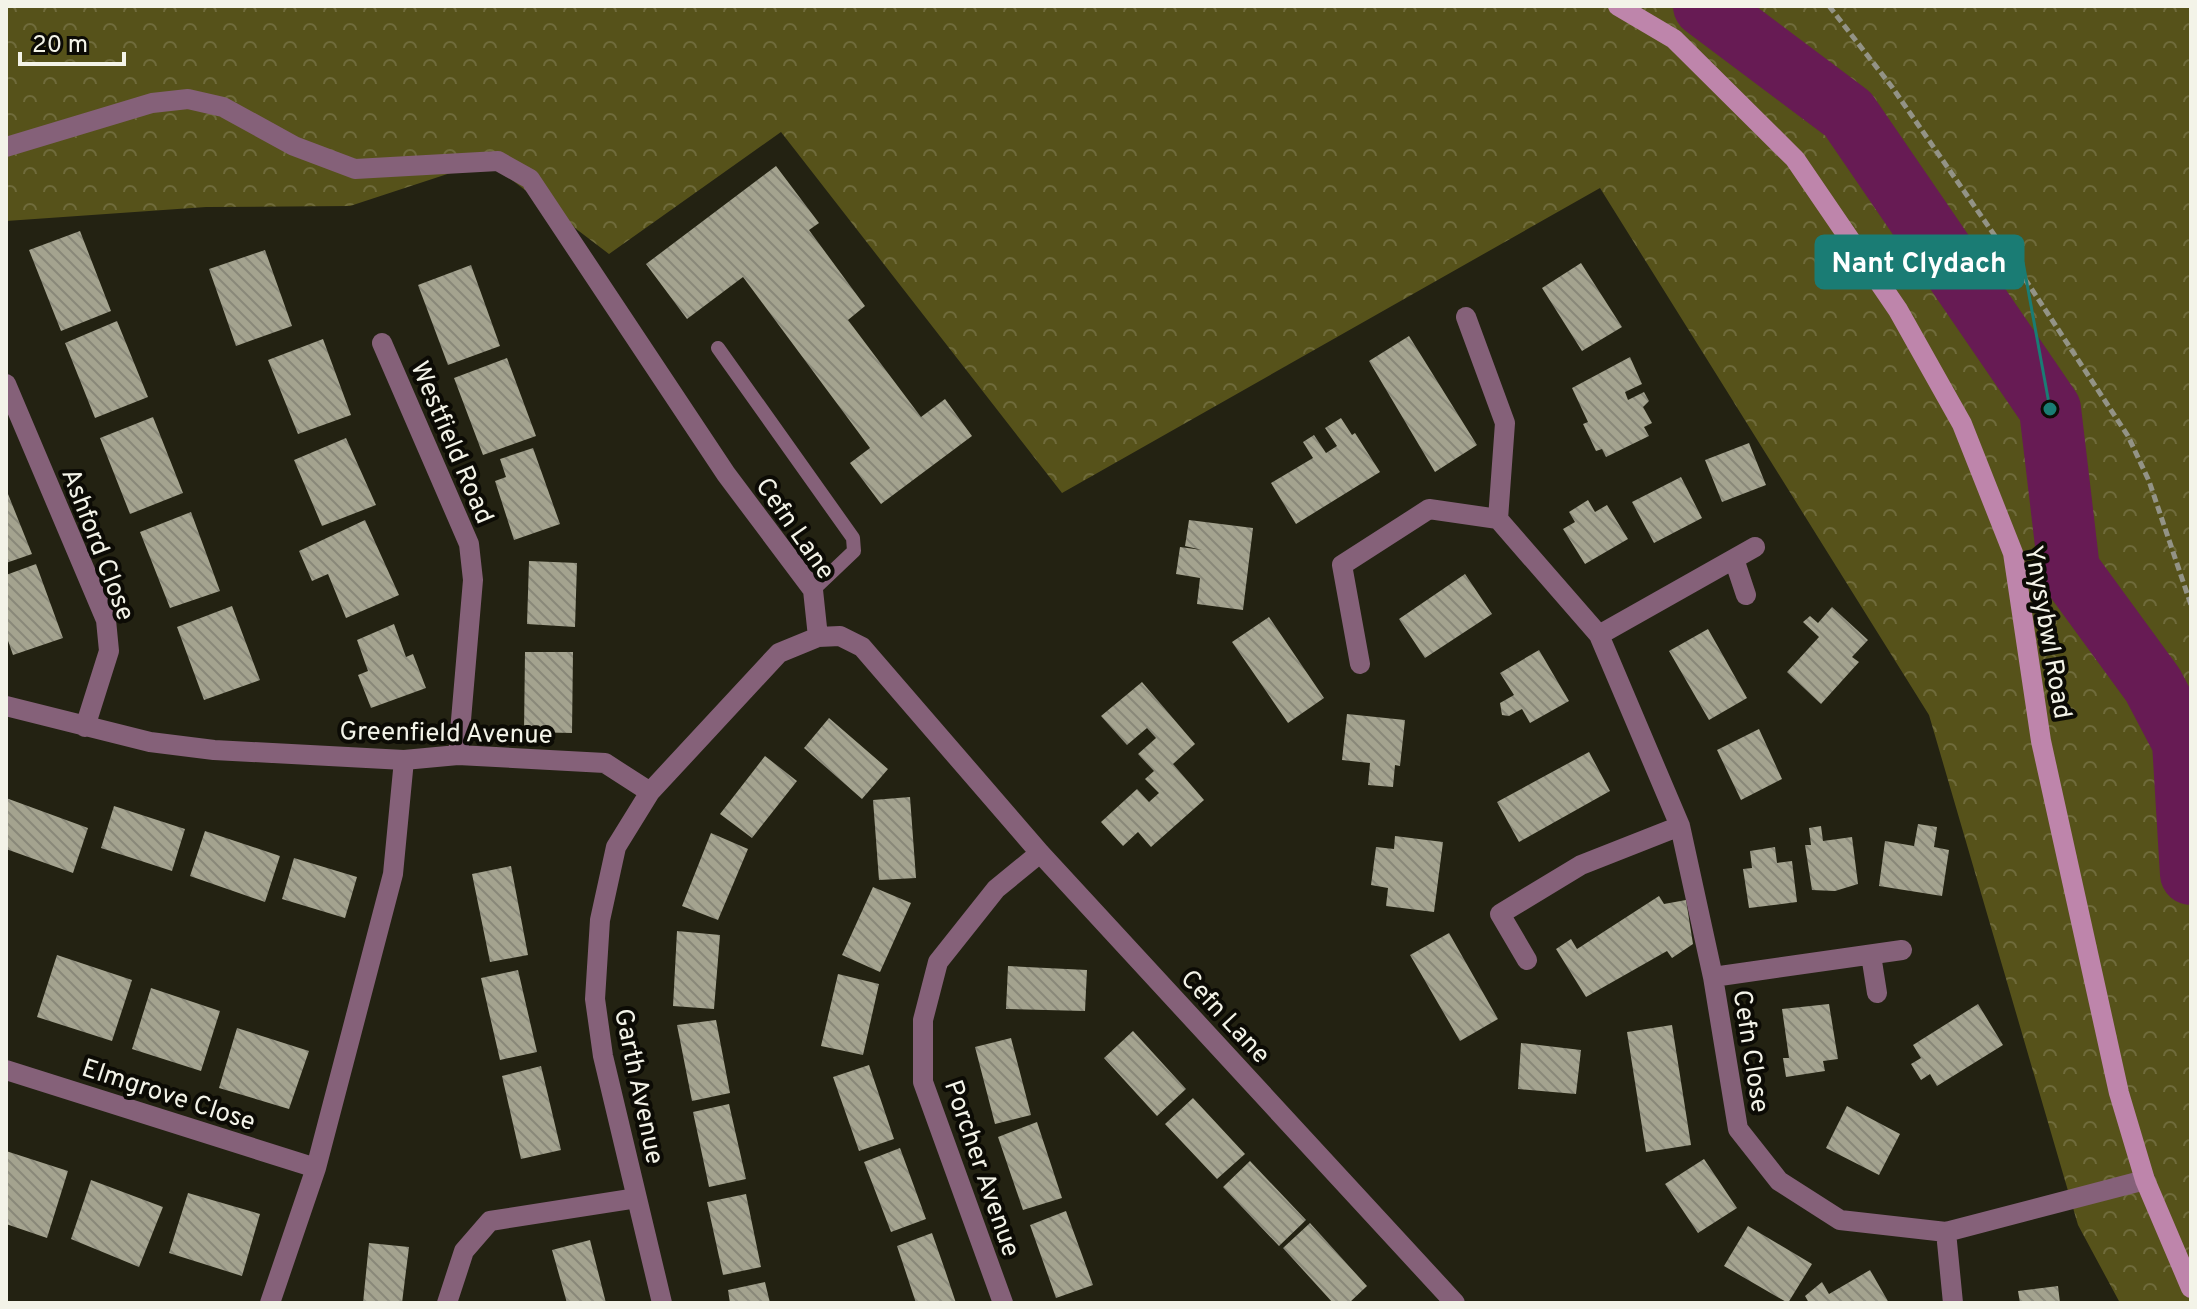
<svg xmlns="http://www.w3.org/2000/svg" width="2197" height="1309" viewBox="0 0 2197 1309" font-family="Overpass,sans-serif">
<defs>
<pattern id="forest-crowns" width="20" height="18" patternUnits="userSpaceOnUse" patternTransform="scale(2)"><rect width="20" height="18" fill="#56521a"/><path d="M2 6a3 3 0 1 1 6 0M12 15a3 3 0 1 1 6 0" fill="none" stroke="#6f6b3b"/></pattern>
<pattern id="building-back-hatch" width="6" height="6" patternUnits="userSpaceOnUse" patternTransform="scale(2)"><rect width="6" height="6" fill="#a4a38f"/><path d="M-1 5l2 2M0 0l6 6M5-1l2 2" fill="none" stroke="#898879"/></pattern>
</defs>
<rect width="100%" height="100%" fill="#232212"/>
<!-- forest -->
<path fill="url(#forest-crowns)" d="M6,6H2191V1303H2120L2078,1225L1929,715L1600,188L1062,493L781,132L609,254L487,161L350,206L206,207L6,221Z"/>
<g fill="none" stroke-linecap="round" stroke-linejoin="round">
<!-- river -->
<path stroke="#671b54" stroke-width="62" d="M1704,6L1848,114L2050,409L2069,570L2153,685L2183,742L2191,874"/>
</g>
<!-- building -->
<path fill="url(#building-back-hatch)" d="M776,166L819,223L809,230L865,306L848,320L921,417L945,399L972,436L881,504L850,463L870,448L743,277L687,319L646,264Z
M80,231L111,311L61,331L29,250Z
M265,250L292,326L236,346L209,269Z
M1581,263L1622,327L1582,351L1542,288Z
M471,265L500,346L448,365L418,285Z
M117,321L148,397L95,418L65,343Z
M1409,336L1477,445L1435,472L1369,361Z
M323,339L351,415L298,434L268,360Z
M1630,357L1642,384L1625,392L1628,400L1644,392L1649,401L1643,407L1652,423L1644,427L1649,436L1606,457L1602,449L1596,451L1583,424L1588,422L1572,388Z
M507,358L536,436L483,455L454,378Z
M153,417L183,493L130,514L100,438Z
M1341,418L1352,435L1355,433L1380,472L1296,524L1271,483L1313,458L1303,442L1314,435L1326,453L1337,446L1325,428Z
M346,438L376,505L322,526L294,460Z
M1749,443L1766,485L1722,502L1705,460Z
M533,448L560,524L514,540L495,481L506,477L500,459Z
M1681,477L1702,518L1654,543L1632,502Z
M6,489L32,554L6,563Z
M1588,500L1595,512L1607,505L1628,539L1585,564L1563,529L1575,522L1569,512Z
M191,512L220,591L170,608L140,532Z
M365,520L399,595L346,618L328,574L312,581L299,551Z
M1189,520L1253,528L1243,610L1197,604L1200,578L1176,574L1180,547L1202,550L1185,546Z
M529,561L577,563L575,627L527,624Z
M36,564L63,638L13,655L6,635V575Z
M1465,574L1492,614L1425,658L1399,619Z
M232,606L260,680L204,700L177,627Z
M1832,607L1868,640L1852,657L1859,662L1821,704L1787,672L1819,637L1803,622L1810,616L1818,623Z
M1269,617L1324,698L1288,723L1232,642Z
M394,624L406,657L413,654L426,688L371,708L358,675L368,671L357,640Z
M1708,629L1747,698L1709,720L1669,651Z
M1539,650L1569,701L1530,723L1522,709L1509,716L1502,715L1500,703L1514,695L1500,673Z
M525,652H573L572,733L524,732Z
M1142,682L1195,744L1173,764L1204,800L1151,847L1138,832L1123,846L1101,822L1137,789L1149,802L1159,793L1145,779L1154,771L1138,754L1156,738L1147,728L1127,745L1101,716Z
M1347,714L1405,720L1400,766L1395,765L1393,787L1368,785L1370,763L1342,760Z
M829,718L888,769L862,799L804,748Z
M1759,729L1782,779L1741,800L1717,750Z
M1589,752L1610,791L1519,842L1497,802Z
M765,756L797,781L752,838L720,814Z
M910,797L916,878L879,880L873,800Z
M6,798L88,828L73,873L6,849Z
M114,806L185,829L172,871L101,848Z
M1918,824L1937,827L1934,847L1949,850L1942,896L1879,886L1885,841L1914,846Z
M1821,826L1823,841L1852,837L1858,884L1835,891L1812,890L1805,845H1811L1809,828Z
M205,831L280,856L265,902L190,876Z
M711,833L748,849L718,920L682,906Z
M1395,836L1443,842L1434,912L1386,906L1388,888L1371,885L1376,847L1394,849Z
M1775,847L1777,863L1792,861L1797,902L1749,908L1743,869L1752,868L1750,851Z
M294,858L357,877L345,918L282,899Z
M511,866L528,955L490,962L472,874Z
M873,887L911,903L880,972L842,955Z
M1659,896L1664,904L1686,900L1693,944L1672,958L1667,951L1586,997L1556,949L1571,939L1577,949Z
M677,931L720,935L714,1009L673,1006Z
M1449,933L1498,1019L1460,1041L1410,955Z
M57,955L132,980L112,1041L37,1017Z
M1008,966L1087,970L1085,1011L1006,1009Z
M518,970L537,1052L500,1060L481,978Z
M838,974L879,984L863,1055L821,1046Z
M151,988L220,1011L201,1071L132,1049Z
M1829,1004L1838,1059L1823,1061L1825,1071L1786,1077L1783,1058H1789L1782,1009Z
M1978,1004L2003,1045L1937,1086L1930,1074L1921,1080L1911,1064L1921,1058L1913,1045Z
M716,1020L730,1093L692,1101L677,1025Z
M1672,1025L1691,1145L1646,1152L1627,1032Z
M237,1028L309,1051L289,1109L219,1088Z
M1133,1031L1186,1089L1157,1116L1104,1058Z
M1011,1038L1031,1115L995,1124L975,1047Z
M1521,1043L1581,1050L1576,1094L1518,1089Z
M869,1065L894,1139L859,1151L833,1077Z
M541,1066L561,1150L521,1159L502,1076Z
M1193,1098L1245,1154L1217,1179L1165,1124Z
M729,1104L746,1179L709,1187L693,1112Z
M1847,1106L1900,1134L1879,1175L1826,1148Z
M1037,1122L1062,1198L1023,1210L998,1137Z
M900,1148L926,1219L891,1232L864,1162Z
M6,1151L68,1171L47,1238L6,1224Z
M1704,1159L1737,1208L1698,1233L1665,1184Z
M1250,1161L1306,1220L1279,1246L1223,1187Z
M91,1180L163,1207L139,1267L71,1239Z
M188,1193L260,1214L242,1276L169,1253Z
M746,1194L761,1267L723,1275L707,1202Z
M1066,1211L1093,1285L1056,1298L1030,1225Z
M1310,1223L1367,1286L1349,1303H1333L1283,1248Z
M1748,1226L1812,1264L1788,1303L1724,1266Z
M932,1233L945,1270L956,1303H916L897,1246Z
M590,1240L606,1303H567L552,1250Z
M369,1243L409,1247L402,1303H363Z
M1870,1270L1889,1303H1809L1805,1296L1822,1282L1829,1294Z
M765,1282L770,1303H730L728,1290Z
M2058,1286L2060,1303H2020L2018,1291Z"/>
<g fill="none" stroke-linecap="round" stroke-linejoin="round">
<!-- path -->
<path stroke="#939386" stroke-width="5" stroke-dasharray="8 4" stroke-linecap="butt" d="M1829,6L1892,87L2031,288L2128,436L2149,481L2191,605"/>
<!-- lane -->
<path stroke="#856179" stroke-width="14" d="M718,348L853,538L854,551L813,590"/>
<!-- street -->
<path stroke="#856179" stroke-width="20" d="M6,147L152,103L188,99L223,107L294,146L355,169L498,161L530,179L726,474L813,590L818,637
M1466,317L1505,423L1498,519L1599,635L1680,826L1713,977
M382,343L469,544L473,580L458,755
M6,384L106,620L109,651L85,727
M1734,559L1746,595
M1599,635L1755,547
M1360,664L1342,565L1429,509L1498,519
M6,706L150,742L214,750L404,760L458,755L605,763L650,792L779,653L818,637L840,636L862,647L1040,853L1455,1303
M650,792L616,847L600,920L595,999L603,1056L662,1303
M1902,950L1713,977L1738,1129L1779,1181L1840,1220L1946,1232L2145,1180
M1871,955L1877,993
M1527,960L1500,914L1581,865L1680,826
M6,1070L316,1168
M1946,1232L1953,1303
M270,1303L316,1168L393,874L404,760
M447,1303L464,1251L490,1221L637,1198
M1003,1303L923,1082V1020L938,962L996,889L1040,853"/>
<!-- secondary -->
<path stroke="#be85ab" stroke-width="20" d="M1618,6L1674,39L1795,159L1898,310L1962,424L2013,553L2041,741L2119,1093L2145,1180L2191,1288"/>
</g>
<g text-anchor="middle" stroke-width="8" stroke-linejoin="round" paint-order="stroke">
<!-- street labels -->
<g font-size="26" fill="#f3f3e8" stroke="#0c0b05">
<text transform="translate(453 442) rotate(67)" y="9">Westfield Road</text>
<text transform="translate(796 528) rotate(55)" y="9">Cefn Lane</text>
<text transform="translate(99 544) rotate(69)" y="9">Ashford Close</text>
<text transform="translate(2049 632) rotate(80)" y="9">Ynysybwl Road</text>
<text transform="translate(446 732) rotate(1)" y="9">Greenfield Avenue</text>
<text transform="translate(1226 1016) rotate(47)" y="9">Cefn Lane</text>
<text transform="translate(1752 1051) rotate(81)" y="9">Cefn Close</text>
<text transform="translate(640 1086) rotate(78)" y="9">Garth Avenue</text>
<text transform="translate(169 1094) rotate(18)" y="9">Elmgrove Close</text>
<text transform="translate(983 1168) rotate(71)" y="9">Porcher Avenue</text>
</g>
</g>
<!-- callouts -->
<path fill="none" stroke="#1a7c74" stroke-width="3" d="M2050 409L2023 262"/>
<circle fill="#1a7c74" stroke="#0c0b05" stroke-width="3" cx="2050" cy="409" r="8"/>
<rect fill="#1a7c74" stroke="#1a7c74" stroke-width="3" x="1816" y="236" width="207" height="52" rx="8"/>
<g font-size="28" text-anchor="middle" font-weight="bold" fill="#fff">
<text x="1919" y="272">Nant Clydach</text>
</g>
<!-- border -->
<rect width="2197" height="1309" fill="none" stroke="#f3f3e8" stroke-width="16"/>
<!-- scale -->
<path d="M20 52v12h104v-12" fill="none" stroke="#f3f3e8" stroke-width="4"/>
<text x="32" y="52" font-size="24" fill="#f3f3e8" stroke="#0c0b05" stroke-width="6" paint-order="stroke">20 m</text>
</svg>
